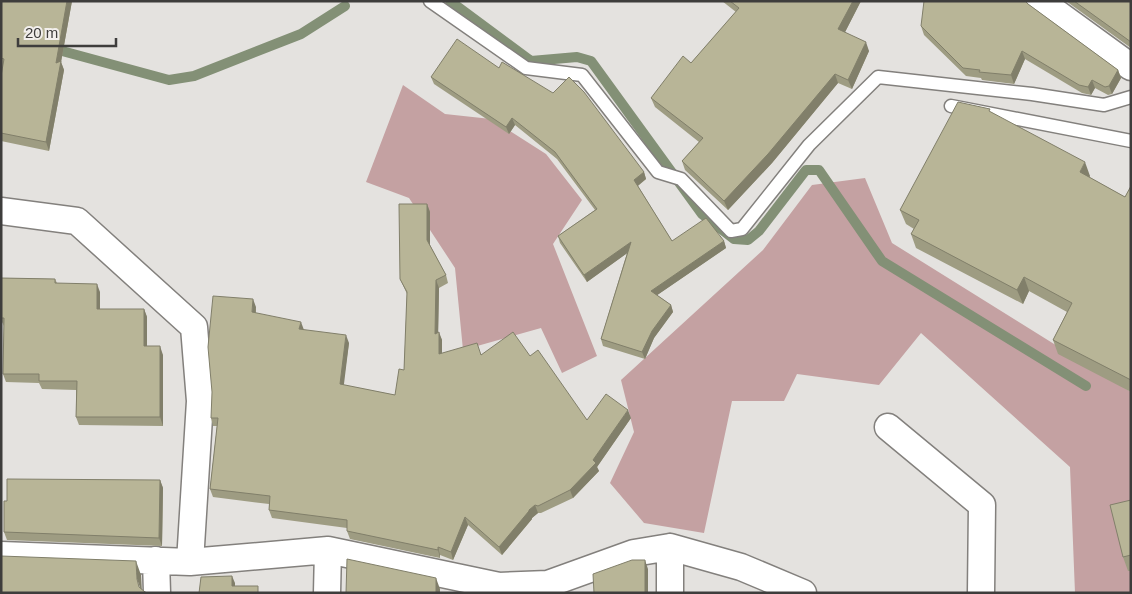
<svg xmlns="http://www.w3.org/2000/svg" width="1132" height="594" viewBox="0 0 1132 594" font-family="Arial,sans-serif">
<rect width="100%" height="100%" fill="#e4e2df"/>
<!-- forest -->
<path fill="#c4a1a2" d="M403,85L445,114L491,119L546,154L582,200L553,244L597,356L562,373L541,328L463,350L455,268L409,198L366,182Z
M865,178L892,243L1131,392V593H1075L1070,467L921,333L879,385L797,374L784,401H732L704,533L644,523L610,483L634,432L621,380L763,250L812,185Z"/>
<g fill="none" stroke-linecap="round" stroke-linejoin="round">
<!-- stream -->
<path stroke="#839076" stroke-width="10" d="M450,1L531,61L577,57L591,61L702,214L734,239L748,240L759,231L806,170H819L882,261L1086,386
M51,48L169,80L194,76L301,34L345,6"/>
<defs>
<path id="service" d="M430,1L526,68L582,75L658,172L681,179L731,231L742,229L809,145L878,77L1032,94L1104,105L1131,97
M951,106L1131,141"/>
<path id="minor" d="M1040,1L1131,67
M1,211L77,221L194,327L200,401L190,562
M888,427L982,505L981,593
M1,555L190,562L328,550L499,586L548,584L634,553L670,547L741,567L803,593
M156,560L157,593
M327,593L328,550
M670,593V547"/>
</defs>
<!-- service casing -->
<use href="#service" stroke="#83807d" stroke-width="15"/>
<!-- minor casing -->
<use href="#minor" stroke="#83807d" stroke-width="29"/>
<!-- service -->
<use href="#service" stroke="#fff" stroke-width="12"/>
<!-- minor -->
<use href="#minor" stroke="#fff" stroke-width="26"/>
</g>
<!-- wall -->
<path fill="#9e9c82" d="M1,1H72L61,62L64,70L49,151L1,141V76L3,67H1Z
M722,1H861L845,32L869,51L852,89L838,83L772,163L728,210L685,170L682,161L699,142L655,107L651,98L691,63L736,12Z
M1066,1H1131V48Z
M1028,4L1118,70L1121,78L1112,94L1108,95L1095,88L1091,95L1082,93L1025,59L1014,84L982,80L981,78L966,76L924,35L921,26Z
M431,77L644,172L646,179L638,186L672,241H724L726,248L657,295L671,305L673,312L654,338L645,359L603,346L601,339L627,253L587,282L560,243L558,236L595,210L557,159L515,125L509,134L434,84Z
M991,112L1090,176L1089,177L1125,197L1131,186V392L1058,354L1053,340L1067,312L1029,291L1023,304L916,248L911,234L914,229L906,224L900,210Z
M427,204L430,212V245L446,275L448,283L439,288L438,332L442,340V353L530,356L587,420L631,418L597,467L599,471L573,498L541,513H538L532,518V519L502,555L468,525L453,560L440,555V558L350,539L347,531V528L272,518L269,510V504L213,497L210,489L217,426H213L211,418L256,307V313L303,330L349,343L343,385L395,395L404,370L407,294L400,279Z
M1,278L55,279L57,283L100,292V309H144L147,317V346L163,355V426L79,425L76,417V390L42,389L39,383L6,382L3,374L4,326L1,320Z
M160,480L163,488L162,546L7,540L4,532L7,501Z
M1131,500V571H1128L1123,557Z"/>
<!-- shaded-wall -->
<path fill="#817f6a" d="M67,1H72L61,62L64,70L49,151L46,142L56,63Z
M853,1H861L842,38L838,29Z
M866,42L869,51L852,89L848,80Z
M1022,51L1025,59L1014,84L1011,75Z
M1118,70L1121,78L1112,94L1109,86Z
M835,74L838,83L772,163L728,210L724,201Z
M1092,80L1095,88L1091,95L1088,87Z
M512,118L515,125L509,134L506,127Z
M1085,162L1090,176L1085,186L1080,172Z
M644,172L646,179L636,187L634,180Z
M427,204L430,212V248L427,240Z
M724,241L726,248L653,298L651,291Z
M631,242L633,249L587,282L584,275Z
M1024,277L1029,291L1023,304L1017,290Z
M436,280L439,288L438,341L435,334Z
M97,284L100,292V317L97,309Z
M253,299L256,307L255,320L252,312Z
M671,305L673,312L654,338L645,359L642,352L652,331Z
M144,309L147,317V355L144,346Z
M301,322L304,330L299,329Z
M439,332L442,340V362L439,354Z
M346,335L349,343L343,392L340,384Z
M160,346L163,355V426L160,417Z
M628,410L631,418L597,467L599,471L573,498L570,490L593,460Z
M160,480L163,488L162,546L159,538Z
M535,505L538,513L532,518V519L502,555L499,547L529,510Z
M465,517L468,525L453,560L451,552Z
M438,547L440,555V558L438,550Z
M645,560L648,569V593H645Z
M136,561L141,575L142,593L137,579Z
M232,576L235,583V593L232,586Z
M436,578L440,589V593H436Z"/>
<!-- building -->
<path fill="#b8b597" stroke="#817f6a" d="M1,1H67L56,63L61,61L46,142L1,133V76L4,59L1,58Z
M730,1H853L838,29L866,42L848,80L835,74L768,154L724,201L682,161L703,138L651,98L683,56L691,63L739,8Z
M924,1H1025L1028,4L1118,70L1109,86L1105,87L1092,80L1088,87L1079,85L1022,51L1011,75L979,72L980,70L963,68L921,26Z
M1074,1H1131V42Z
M457,39L499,68L502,62L553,93L569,77L584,92L644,172L634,180L672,241L706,218L724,241L651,291L671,305L652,331L642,352L601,339L631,242L584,275L558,236L597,209L555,152L512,118L506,127L431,77Z
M958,102L990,109L989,111L1085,162L1080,172L1125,197L1131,186V380L1053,340L1072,303L1024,277L1017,290L911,234L919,220L900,210Z
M399,204H427V240L446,275L436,280L435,334L439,332V354L477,343L481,355L513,332L530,356L538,350L587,420L606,394L628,410L593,460L596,463L570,490L538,506L535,505L529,510V511L499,547L465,517L451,552L438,547V550L347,531V520L269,510L270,496L210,489L218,418H211L212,392L208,347L213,296L253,299L252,312L301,322L299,329L346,335L340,384L395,395L399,369L404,370L407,292L400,279Z
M1,278L55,279V283L97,284V309H144V346H160V417H76L77,381H39V374H3L4,318H1Z
M7,479L160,480L159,538L4,532V501H7Z
M1131,500V555L1123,557L1110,505Z
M1,556L136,561L137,579L139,587L145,592L148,593H1Z
M347,559L436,578V593H346Z
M632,560H645V593H594L593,574Z
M232,576V586H258V593H199L201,577Z"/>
<!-- border -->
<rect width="1132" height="594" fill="none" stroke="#3e3d3c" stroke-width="5"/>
<!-- scale -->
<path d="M18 38v8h98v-8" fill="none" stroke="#3e3d3c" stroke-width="2.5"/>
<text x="25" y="38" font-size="15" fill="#3e3d3c" stroke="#f2efec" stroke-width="4" paint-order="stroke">20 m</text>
</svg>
